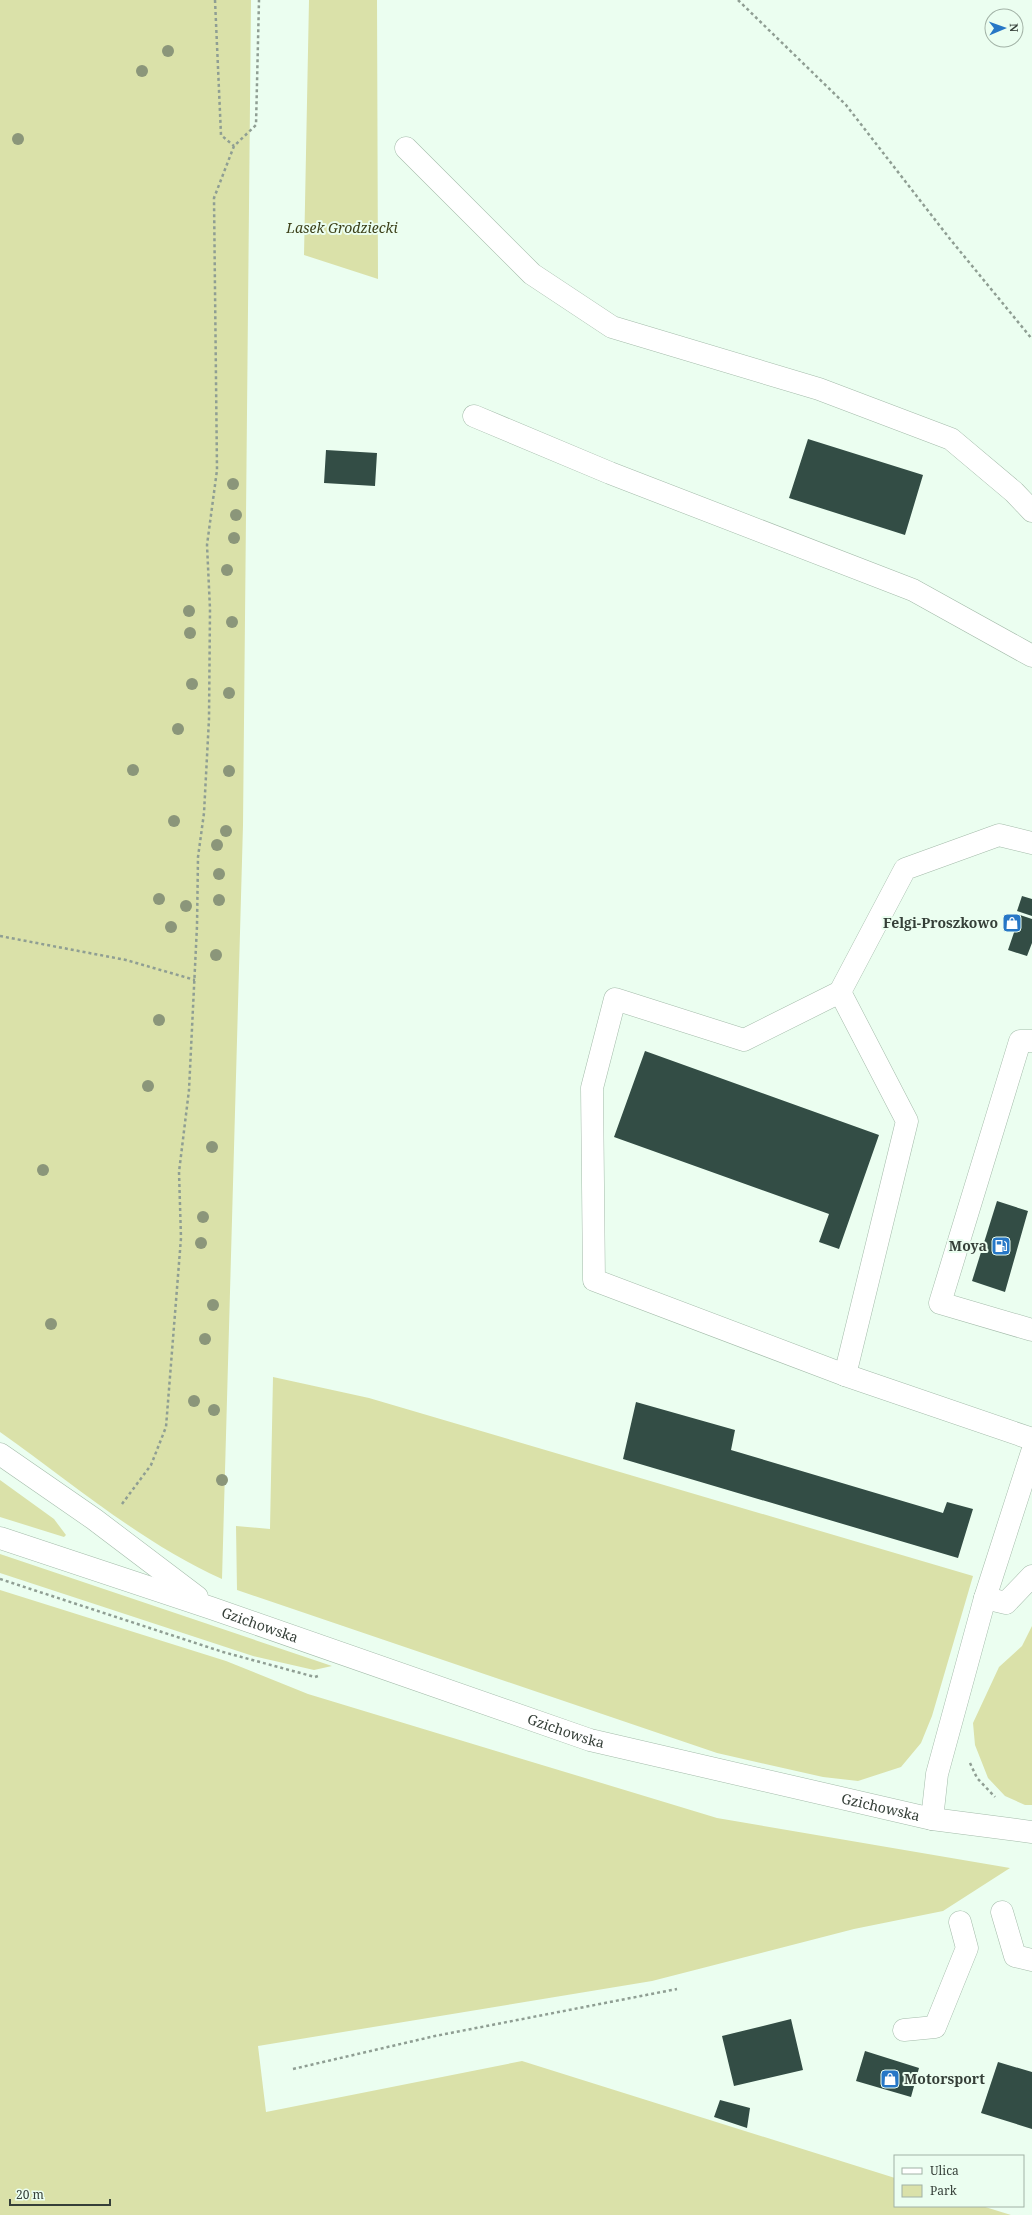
<svg xmlns="http://www.w3.org/2000/svg" width="1032" height="2215" viewBox="0 0 1032 2215" font-family="'Noto Serif',serif">
<rect width="100%" height="100%" fill="#ebfef0"/>
<!-- green -->
<path fill="#dae1a9" d="M0,0H251L243,825L222,1579C142,1543 72,1483 0,1432Z
M309,0H377L378,279L304,255Z
M273,1377L369,1398L973,1576L932,1716L921,1743L901,1767L858,1781L823,1777L717,1753L237,1590L236,1526L270,1529Z
M0,1480L54,1519L66,1535L64,1537L0,1517Z
M0,1554L332,1666L314,1670L253,1656L0,1573Z
M0,1590L226,1661L308,1694L717,1818L1010,1868L943,1911L854,1929L652,1981L258,2046L266,2112L522,2061L895,2178V2206H982L1011,2215H0Z
M1032,1626V1805H1025L1005,1796L988,1778L975,1745L973,1723L999,1667L1022,1646Z"/>
<!-- building -->
<path fill="#334d45" d="M808,439L923,475L905,535L789,498Z
M326,450L377,453L375,486L324,483Z
M1022,896L1032,899V916L1017,911Z
M1020,915L1032,919V943L1027,956L1008,950Z
M645,1051L879,1135L839,1249L819,1242L829,1214L614,1137Z
M997,1201L1028,1211L1005,1292L972,1281Z
M636,1402L735,1430L731,1450L943,1513L947,1502L973,1509L958,1558L623,1459Z
M791,2019L803,2070L734,2086L722,2036Z
M865,2051L919,2068L911,2097L856,2081Z
M998,2062L1032,2072V2129L981,2113Z
M720,2100L750,2108L747,2128L714,2117Z"/>
<g fill="none" stroke-linecap="round" stroke-linejoin="round">
<defs>
<g id="minor">
<path d="M406,148L532,274L612,327L819,389L951,439L1014,492L1032,511"/>
<path d="M474,416L610,473L913,590L1032,656"/>
<path d="M1032,843L999,835L905,869L840,992L744,1040L615,999L592,1088L594,1280L845,1375L1032,1439"/>
<path d="M840,992L907,1121L845,1375"/>
<path d="M1032,1041H1020L940,1303L1032,1330"/>
<path d="M0,1454L94,1519L197,1597"/>
<path id="s1" d="M0,1538L211,1608L590,1740L932,1819L1032,1832"/>
<path d="M985,1598L1006,1603L1032,1576"/>
<path d="M932,1819L937,1774L985,1598L1032,1452"/>
<path d="M1002,1912L1015,1956L1032,1960"/>
<path d="M904,2030L935,2027L967,1948L960,1922"/>
</g>
</defs>
<!-- minor casing -->
<use href="#minor" stroke="#a4bbaa" stroke-width="23"/>
<!-- path -->
<path stroke="#8f9e93" stroke-width="2.5" stroke-dasharray="3 3" stroke-linecap="butt" d="M215,0L221,135L234,146
M738,0L846,105L950,239L1032,339
M0,936L126,960L195,980
M122,1504L151,1465L166,1427L181,1238L179,1172L189,1090L197,926L198,857L204,813L209,719L210,609L207,545L217,470L214,198L234,146L256,125L259,0
M0,1579L223,1652L315,1677L318,1676
M970,1763L977,1778L995,1797
M293,2069L435,2036L677,1989"/>
<!-- minor -->
<use href="#minor" stroke="#fff" stroke-width="22"/>
</g>
<!-- trees -->
<g fill="#8b967a">
<circle cx="168" cy="51" r="6"/>
<circle cx="142" cy="71" r="6"/>
<circle cx="18" cy="139" r="6"/>
<circle cx="233" cy="484" r="6"/>
<circle cx="236" cy="515" r="6"/>
<circle cx="234" cy="538" r="6"/>
<circle cx="227" cy="570" r="6"/>
<circle cx="189" cy="611" r="6"/>
<circle cx="232" cy="622" r="6"/>
<circle cx="190" cy="633" r="6"/>
<circle cx="192" cy="684" r="6"/>
<circle cx="229" cy="693" r="6"/>
<circle cx="178" cy="729" r="6"/>
<circle cx="133" cy="770" r="6"/>
<circle cx="229" cy="771" r="6"/>
<circle cx="174" cy="821" r="6"/>
<circle cx="226" cy="831" r="6"/>
<circle cx="217" cy="845" r="6"/>
<circle cx="219" cy="874" r="6"/>
<circle cx="159" cy="899" r="6"/>
<circle cx="219" cy="900" r="6"/>
<circle cx="186" cy="906" r="6"/>
<circle cx="171" cy="927" r="6"/>
<circle cx="216" cy="955" r="6"/>
<circle cx="159" cy="1020" r="6"/>
<circle cx="148" cy="1086" r="6"/>
<circle cx="212" cy="1147" r="6"/>
<circle cx="43" cy="1170" r="6"/>
<circle cx="203" cy="1217" r="6"/>
<circle cx="201" cy="1243" r="6"/>
<circle cx="213" cy="1305" r="6"/>
<circle cx="51" cy="1324" r="6"/>
<circle cx="205" cy="1339" r="6"/>
<circle cx="194" cy="1401" r="6"/>
<circle cx="214" cy="1410" r="6"/>
<circle cx="222" cy="1480" r="6"/>
</g>
<!-- icons -->
<defs>
<symbol id="shop-square" viewBox="-11 -11 22 22"><rect x="-9" y="-9" width="18" height="18" rx="4" fill="#2777c6" stroke="#ebfef0"/><path d="M-5-2.5h2.3a2.7 3.5 0 0 1 5.4 0H5L5.5 6h-11ZM-1.5-2.5h3a1.5 2.3 0 0 0-3 0Z" fill="#fff"/></symbol>
<symbol id="fuel-square" viewBox="-11 -11 22 22"><rect x="-9" y="-9" width="18" height="18" rx="4" fill="#2777c6" stroke="#ebfef0"/><path d="M-5.5-6h7V0h2V4h1.3V-2.5L3-4.5l.8-.8L6-3V5H2.5V1h-1V6h-7ZM-4.2-4.7v3.2H.2V-4.7Z" fill="#fff"/></symbol>
</defs>
<g fill-rule="evenodd">
<use href="#shop-square" x="1001" y="912" width="22" height="22"/>
<use href="#fuel-square" x="990" y="1235" width="22" height="22"/>
<use href="#shop-square" x="879" y="2068" width="22" height="22"/>
</g>
<g text-anchor="middle" stroke-width="4" stroke-linejoin="round" paint-order="stroke">
<!-- park labels -->
<g font-size="14" font-style="italic" fill="#3c4019" stroke="#ebfef0">
<text x="342" y="233">Lasek Grodziecki</text>
</g>
<!-- poi labels -->
<g font-size="14" font-weight="bold" fill="#353f38" stroke="#ebfef0" text-anchor="end">
<text x="998" y="928">Felgi-Proszkowo</text>
<text x="987" y="1251">Moya</text>
<text x="904" y="2084" text-anchor="start">Motorsport</text>
</g>
<!-- street labels -->
<g font-size="14" fill="#353f38" stroke="#ebfef0">
<text dy="5" stroke="none"><textPath href="#s1" startOffset="274">Gzichowska</textPath></text>
<text dy="5" stroke="none"><textPath href="#s1" startOffset="598">Gzichowska</textPath></text>
<text dy="5" stroke="none"><textPath href="#s1" startOffset="922">Gzichowska</textPath></text>
</g>
</g>
<!-- legend -->
<rect x="894" y="2155" width="130" height="52" fill="#ebfef0" stroke="#a2b2a6"/>
<rect x="902" y="2168" width="20" height="6" fill="#ffffff" stroke="#a2b2a6"/>
<text x="930" y="2175" font-size="12" fill="#353f38">Ulica</text>
<rect x="902" y="2185" width="20" height="12" fill="#dae1a9" stroke="#a2b2a6"/>
<text x="930" y="2195" font-size="12" fill="#353f38">Park</text>
<!-- north arrow -->
<g transform="translate(1004 28) rotate(88)"><circle r="19" fill="#ebfef0" stroke="#a2b2a6"/>
<path d="M0-3L7 15L0 10L-7 15Z" fill="#2777c6"/>
<text y="-6" font-size="11" font-weight="bold" text-anchor="middle" fill="#353f38">N</text>
</g>
<!-- scale -->
<path d="M10 2199v6h100v-6" fill="none" stroke="#353f38" stroke-width="2"/>
<text x="16" y="2199" font-size="12" fill="#353f38" stroke="#ebfef0" stroke-width="3" paint-order="stroke">20 m</text>
</svg>
